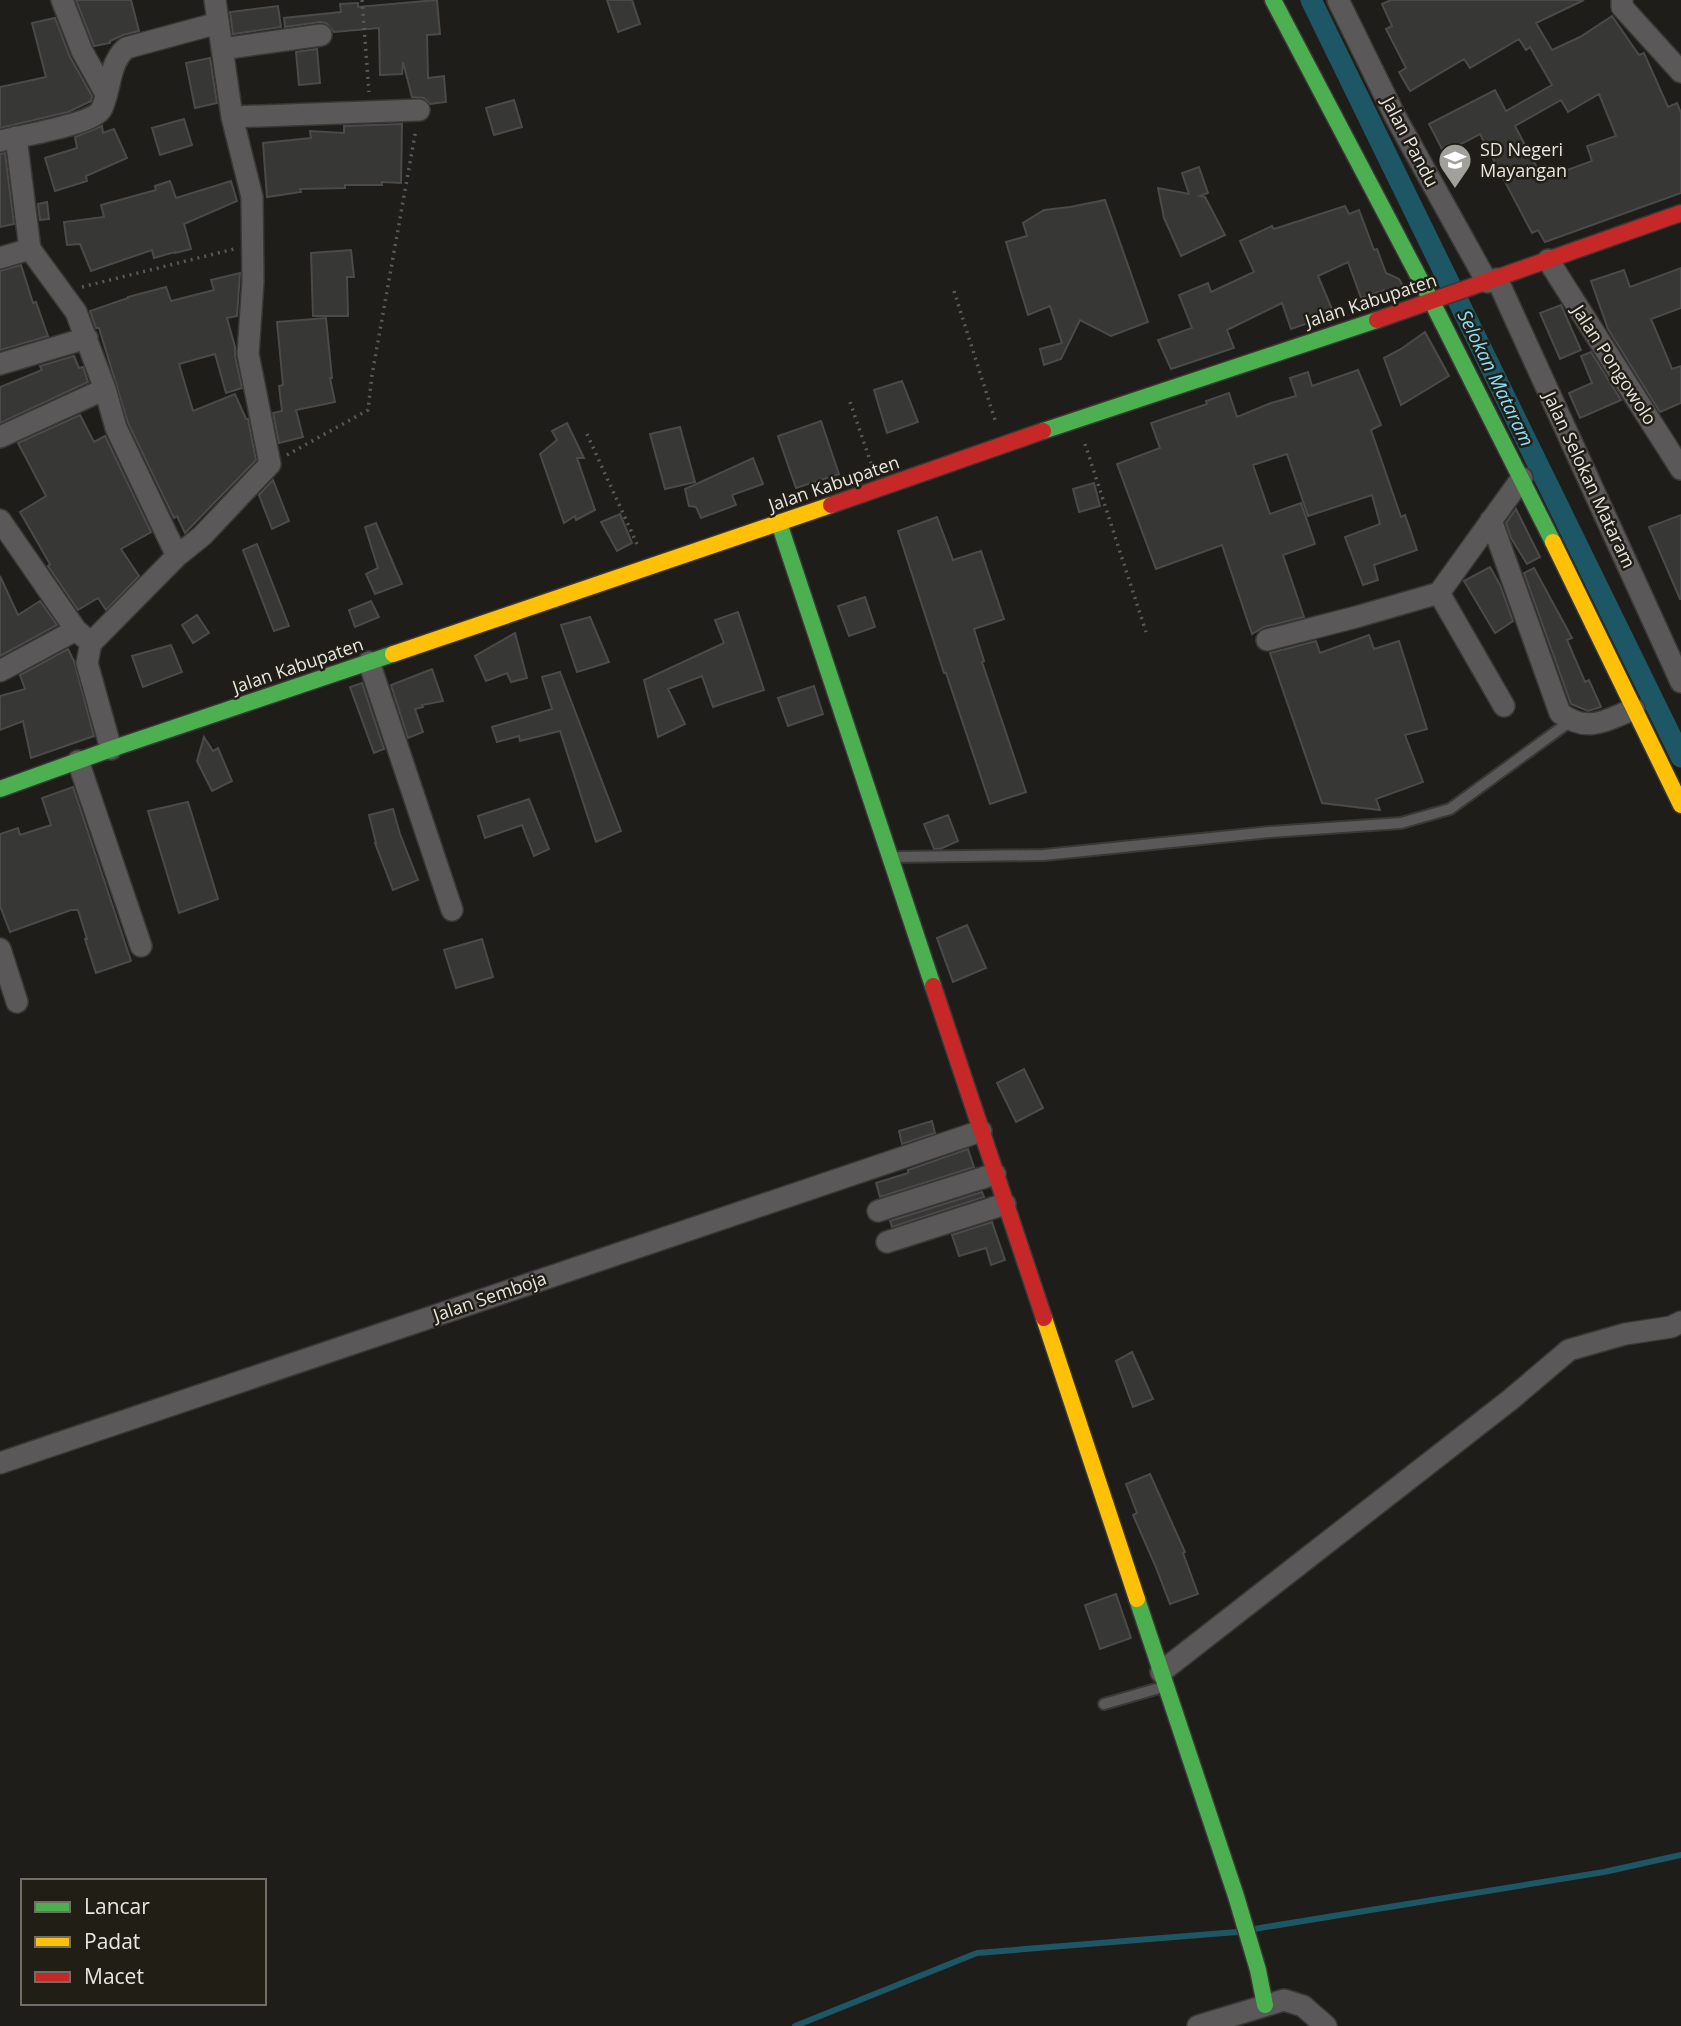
<svg xmlns="http://www.w3.org/2000/svg" width="1681" height="2026" viewBox="0 0 1681 2026" font-family="'Open Sans',sans-serif">
<rect width="100%" height="100%" fill="#1e1d19"/>
<g fill="none" stroke-linecap="round" stroke-linejoin="round">
<!-- stream -->
<path stroke="#1d5665" stroke-width="6" d="M1254,1929L1604,1872L1681,1855
M795,2026L977,1953L1237,1932"/>
<!-- canal -->
<path stroke="#1d5665" stroke-width="21" d="M1311,0L1681,757"/>
</g>
<!-- building -->
<path fill="#373736" stroke="#4b4a4a" stroke-width="2" fill-rule="evenodd" d="M76,0H131L139,31L123,35L110,41V43L94,46Z
M437,0L440,34L427,35L428,78L444,76L446,102L430,104L424,98L412,97L403,62L402,74L380,75L379,28L334,32L326,23L320,22L285,27L284,18L341,12L340,4L358,3V7Z
M607,0H632L640,24L618,32Z
M1391,0H1584L1536,23L1552,50L1580,37L1612,16L1639,55L1644,53L1668,107L1677,103L1681,113V193L1545,242L1538,230L1532,233L1480,134L1444,153L1429,124L1495,90L1506,111L1552,85L1530,47L1526,50L1519,39L1470,68L1464,59L1410,91L1399,72L1406,68L1386,29L1392,26L1382,4ZM1599,94L1616,136L1587,146L1592,161L1543,179L1515,126L1561,100L1568,112Z
M278,6L281,27L233,34L230,12Z
M55,18L70,57L92,96L91,101L68,112L0,128V87L46,77L32,23Z
M317,49L320,83L299,85L296,52Z
M210,58L217,103L195,108L186,63Z
M514,100L522,127L494,135L486,108Z
M184,119L192,145L160,155L152,128Z
M402,124L401,183L382,182V185H345V188L300,189L301,192L267,197L263,143L311,138L310,131L344,133V126Z
M102,126L103,133L114,129L127,158L86,176L87,181L55,191L45,158L77,148L75,137Z
M5,153L14,224L0,227V154Z
M1199,167L1208,193L1200,196L1205,197L1225,235L1181,256L1164,218L1158,188L1189,194L1182,173Z
M170,181L176,198L231,181L237,201L184,224L191,249L175,253V252L154,258L152,250L91,271L80,244L67,245L64,222L104,217L101,205L156,190L155,186Z
M1105,200L1148,322L1111,336L1080,320L1061,359L1044,365L1040,349L1062,343L1050,306L1028,315L1006,242L1027,236L1023,223L1044,210L1070,207Z
M47,202L49,219L40,220L38,204Z
M1345,206L1349,214L1359,210L1374,250L1377,249L1386,273L1399,279L1406,291L1395,295L1384,290L1361,298L1348,262L1318,276L1334,314L1291,329L1282,303L1227,330L1234,348L1171,369L1158,340L1192,328L1179,295L1208,283L1211,292L1254,272L1240,241L1272,226L1274,229Z
M351,250L354,277H347L348,316H313L311,253Z
M21,265L33,303L36,302L48,336L0,350V271Z
M1681,268V308L1651,319L1672,369L1681,366V403L1660,412L1608,329L1591,281L1624,270L1630,287Z
M240,273L237,316L227,318L235,347V356L242,388L226,393L215,354L179,364L193,411L235,394L246,419H248L256,460L185,533L177,516L174,518L128,423L99,328H96L90,311L128,298V297L166,287L171,301L214,290L211,280Z
M1561,305L1581,350L1560,359L1540,313Z
M326,318L332,378H330L335,402L296,410L303,437L279,443L273,413L282,411L279,386L283,385L277,322Z
M1425,332L1449,376L1401,405L1384,358L1401,349Z
M1591,352L1621,400L1580,418L1569,393L1592,383L1581,356Z
M74,356L79,368L83,367L88,382L0,423V387L42,370L40,366Z
M1358,370L1381,425L1371,430L1401,517L1405,515L1417,550L1374,565L1378,580L1363,585L1345,537L1380,524L1372,495L1308,516L1287,454L1253,465L1270,514L1301,503L1315,544L1283,555L1304,617L1264,627L1252,634L1222,545L1156,569L1117,464L1160,448L1151,423L1207,404L1206,401L1229,393L1237,417L1271,403L1296,396L1290,378L1308,372L1312,386Z
M902,381L918,422L887,433L874,390Z
M80,415L94,442L105,436L151,532L121,549L139,576L106,610L98,598L78,610L48,566L50,564L20,512L46,496L18,443Z
M821,421L839,474L796,488L778,436Z
M567,423L584,458H577L595,510L576,520L575,516L564,523L540,454L557,440L552,431Z
M680,427L695,482L665,489L650,434Z
M753,458L763,484L732,495L736,505L701,518L696,507L689,506L685,489Z
M273,480L289,521L272,529L259,495Z
M1094,483L1100,506L1079,512L1073,489Z
M1516,509L1540,557L1527,564L1511,538L1506,523Z
M620,514L632,543L617,551L601,522Z
M1681,515V599H1680L1649,527Z
M937,517L953,560L981,551L1004,619L974,629L984,661L982,662L1026,792L990,804L946,673H944L898,531Z
M376,523L402,584L375,594L366,574L378,568L365,527Z
M257,544L289,626L274,631L243,550Z
M1490,567L1500,585L1513,621L1495,633L1464,581Z
M1534,568L1572,638L1567,640L1585,682L1589,680L1601,707L1588,711L1571,704L1524,573Z
M0,576L18,615L40,601L57,625L0,656Z
M865,597L875,627L849,636L838,606Z
M371,601L379,617L355,627L349,610Z
M738,612L764,690L713,707L702,676L668,689L685,724L658,737L644,680L724,643L715,620Z
M197,615L209,633L193,643L182,625Z
M590,617L609,662L577,672L561,625Z
M515,633L527,678L511,682L507,673L486,681L475,656Z
M1369,635L1374,649L1399,641L1427,729L1405,735L1423,782L1376,799L1380,810L1322,803L1270,653L1316,641L1320,653Z
M171,645L182,672L143,687L132,656Z
M68,649L74,661L94,736L31,758L23,721L0,730V696L25,689L20,675Z
M432,669L443,701L422,705L423,707L415,709L423,732L408,738L391,685Z
M560,672L621,831L596,842L560,731L520,741L519,736L497,742L492,727L552,709L542,677Z
M362,683L384,749L374,753L350,687Z
M814,686L823,714L788,726L778,698Z
M204,737L213,751L218,748L232,781L212,791L197,761Z
M73,787L131,961L96,973L85,939H87L78,910H71L10,932L0,906V834L18,828L20,835L51,825L42,798Z
M529,799L549,849L534,856L522,825L485,838L478,816Z
M188,802L218,899L179,913L148,811Z
M393,809L400,834L418,880L393,890L375,843H376L369,815Z
M948,815L958,841L940,849H934L924,824Z
M967,925L986,968L953,982L937,938Z
M482,939L493,977L456,988L444,950Z
M1024,1069L1043,1108L1016,1122L997,1083Z
M932,1121L935,1133L902,1144L899,1131Z
M968,1149L974,1167L880,1197L876,1183L908,1173V1170Z
M982,1192L984,1197L892,1227L890,1221Z
M992,1222L1005,1260L991,1265L986,1248L959,1256L952,1235Z
M1132,1352L1153,1399L1133,1407L1116,1361Z
M1150,1474L1185,1552L1183,1553L1198,1594L1170,1604L1155,1565L1133,1515L1137,1513L1126,1484Z
M1116,1594L1131,1638L1100,1649L1085,1605Z"/>
<g fill="none" stroke-linecap="round" stroke-linejoin="round">
<defs>
<path id="lane" d="M895,857L1044,855L1270,832L1401,823L1450,809L1572,720
M1104,1704L1163,1687"/>
<path id="street" d="M62,0L82,51L106,94
M1338,0L1396,118L1487,282
M1622,0V7L1681,72
M222,49L321,35
M232,117L419,110
M16,137L30,249L76,312L105,389L116,428L177,556
M0,141C19,136 96,124 102,108C111,88 109,63 126,48L218,23
M0,258L30,249
M1548,260L1681,469
M1497,279L1681,682
M0,364L87,338
M0,437L105,389
M0,520L76,630L91,643
M1491,520L1560,713C1588,734 1606,720 1634,709
M1439,593L1504,706
M1267,640L1356,617L1439,593L1522,478
M369,662L452,910
M0,671L76,630
M111,749L87,663L91,643L177,556L202,536L270,464L248,354L253,281L252,197L232,117L215,0
M78,761L141,946
M0,949L17,1002
M878,1211L995,1174
M887,1242L1005,1204
M0,1463L981,1131
M1161,1672L1510,1400L1569,1350L1625,1334L1671,1327L1681,1322
M1198,2026L1284,2000L1303,2006L1326,2026"/>
<path id="fast" d="M1273,0L1432,302L1553,542
M1043,431L1377,320
M779,523L933,986
M0,789L111,749L393,654
M1137,1599L1236,1896L1258,1970L1265,2005"/>
<path id="slow" d="M1553,542L1681,805
M393,654L831,505
M1044,1318L1137,1599"/>
<path id="jam" d="M1377,320L1681,213
M831,505L1043,431
M933,986L1044,1318"/>
</defs>
<!-- lane casing -->
<use href="#lane" stroke="#393836" stroke-width="14"/>
<!-- street casing -->
<use href="#street" stroke="#393836" stroke-width="24"/>
<!-- fast casing -->
<use href="#fast" stroke="#393836" stroke-width="19"/>
<!-- slow casing -->
<use href="#slow" stroke="#393836" stroke-width="19"/>
<!-- jam casing -->
<use href="#jam" stroke="#393836" stroke-width="19"/>
<!-- path -->
<path stroke="#5a5958" stroke-width="3.5" stroke-dasharray="2 5" stroke-linecap="butt" d="M362,0L369,92
M82,287L234,249
M954,291L995,420
M850,402L871,463
M587,434L637,544
M1085,444L1146,632
M287,455L368,410L372,375L416,129"/>
<!-- lane -->
<use href="#lane" stroke="#5a5858" stroke-width="10"/>
<!-- street -->
<use href="#street" stroke="#5a5858" stroke-width="21"/>
<!-- fast -->
<use href="#fast" stroke="#4caf50" stroke-width="16"/>
<!-- slow -->
<use href="#slow" stroke="#ffc107" stroke-width="16"/>
<!-- jam -->
<use href="#jam" stroke="#c62828" stroke-width="16"/>
</g>
<!-- icons -->
<defs>
<symbol id="school-pin" viewBox="-11 -11 22 30"><path d="M0 17L-7.5 6A9.5 9.5 0 1 1 7.5 6Z" fill="#a1a09b" stroke="#211e16"/><path d="M0-5L7-2L0 1L-7-2ZM-4 1L0 2.5L4 1V4Q0 6-4 4Z" fill="#fff"/></symbol>
</defs>
<g fill-rule="evenodd">
<use href="#school-pin" x="1436" y="141" width="38" height="52"/>
</g>
<g text-anchor="middle" stroke-width="5" stroke-linejoin="round" paint-order="stroke">
<!-- street labels -->
<g font-size="18" fill="#e8e6e1" stroke="#211e16">
<text transform="translate(1410 142) rotate(62)" y="6">Jalan Pandu</text>
<text transform="translate(1371 301) rotate(-18)" y="6">Jalan Kabupaten</text>
<text transform="translate(1614 365) rotate(57)" y="6">Jalan Pongowolo</text>
<text transform="translate(1589 480) rotate(65)" y="6">Jalan Selokan Mataram</text>
<text transform="translate(834 484) rotate(-19)" y="6">Jalan Kabupaten</text>
<text transform="translate(298 666) rotate(-19)" y="6">Jalan Kabupaten</text>
<text transform="translate(490 1297) rotate(-19)" y="6">Jalan Semboja</text>
</g>
<!-- poi labels -->
<g font-size="18" fill="#e8e6e1" stroke="#211e16" text-anchor="start">
<text x="1480" y="156">SD Negeri<tspan x="1480" dy="21">Mayangan</tspan></text>
</g>
<!-- water labels -->
<g font-size="19" font-style="italic" fill="#89e1fb" stroke="#211e16">
<text transform="translate(1496 378) rotate(64)" y="7">Selokan Mataram</text>
</g>
</g>
<!-- legend -->
<rect x="21" y="1879" width="245" height="126" fill="#211e16" stroke="#716e67" stroke-width="2"/>
<rect x="35" y="1902" width="35" height="10" fill="#4caf50" stroke="#716e67" stroke-width="2"/>
<text x="84" y="1914" font-size="21" fill="#e8e6e1">Lancar</text>
<rect x="35" y="1937" width="35" height="10" fill="#ffc107" stroke="#716e67" stroke-width="2"/>
<text x="84" y="1949" font-size="21" fill="#e8e6e1">Padat</text>
<rect x="35" y="1972" width="35" height="10" fill="#c62828" stroke="#716e67" stroke-width="2"/>
<text x="84" y="1984" font-size="21" fill="#e8e6e1">Macet</text>
</svg>
